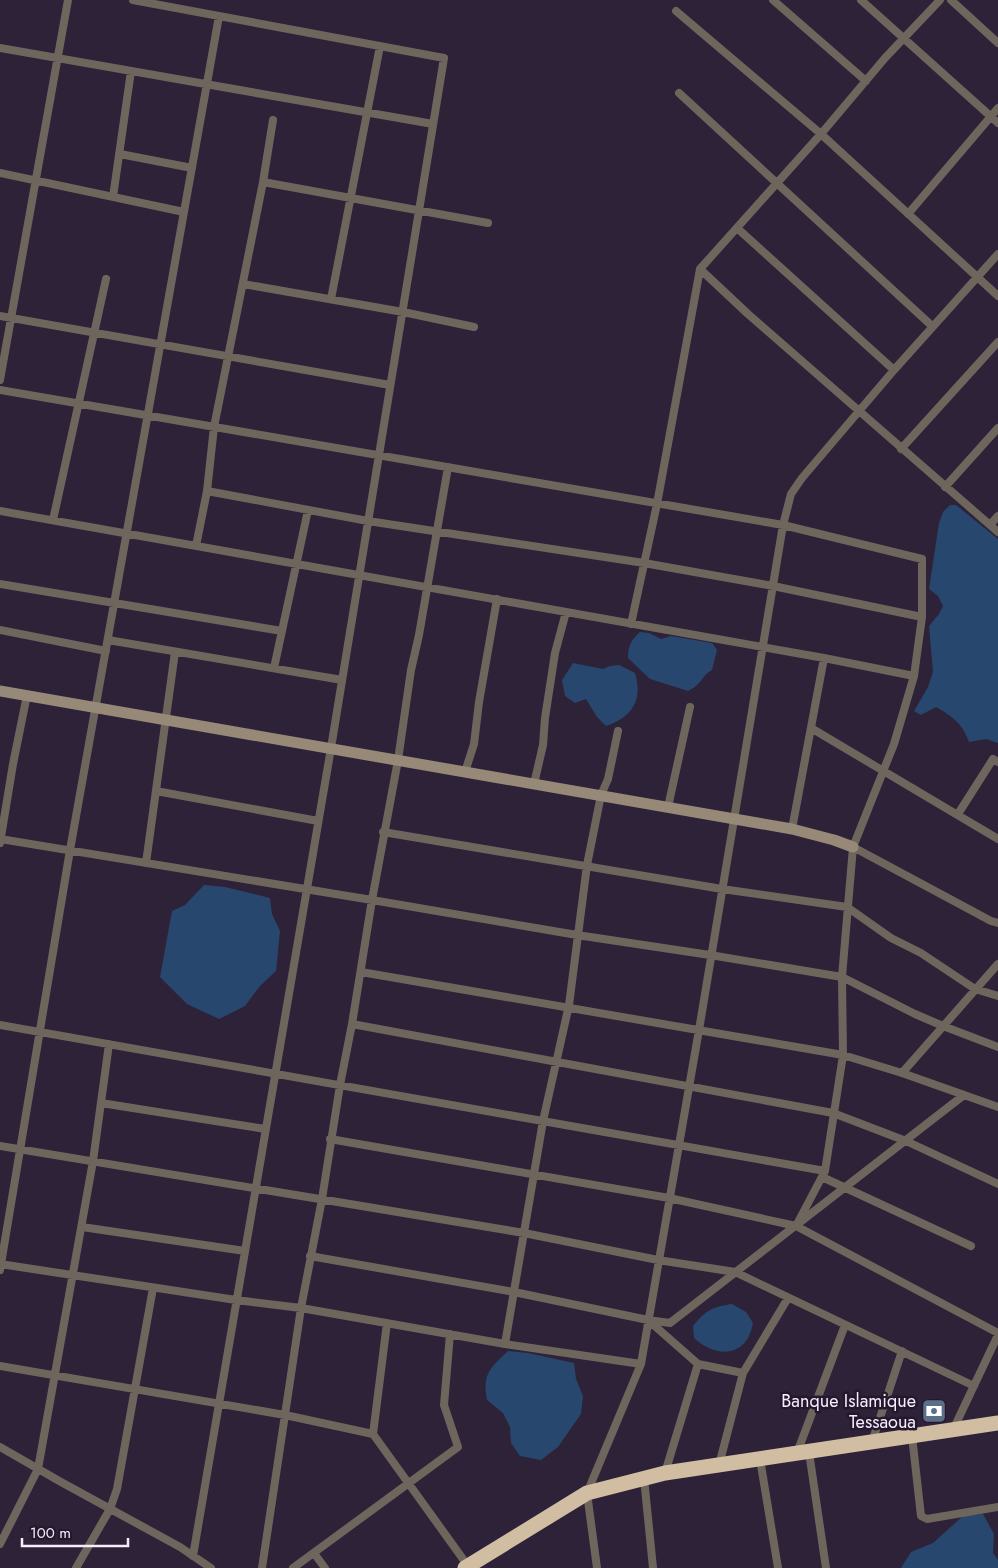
<svg xmlns="http://www.w3.org/2000/svg" width="998" height="1568" viewBox="0 0 998 1568" font-family="Jost,sans-serif">
<rect width="100%" height="100%" fill="#2d2238"/>
<!-- water -->
<path fill="#28476e" d="M950,505H956L998,539V743L986,739L969,742C962,723 953,717 936,707L921,715L914,711L928,687L933,672L929,626L939,614L943,606L938,596L929,589L939,523L943,512Z
M640,632L649,633L661,639L671,636L712,643L717,650L712,670C701,676 703,684 688,691L650,679L628,658C628,646 631,640 640,632Z
M573,663L603,669L610,666L619,665L635,673C643,699 633,717 606,726L597,717L586,699L575,703L565,696L562,680Z
M204,885L225,887L270,898L272,914L280,931L276,971L260,986L245,1006L219,1019L187,1004L160,977L172,911L185,905Z
M732,1304L746,1312L753,1323C752,1328 750,1334 748,1338C734,1360 709,1352 694,1338L693,1326C706,1310 712,1307 732,1304Z
M508,1351L528,1353L574,1363L576,1379L583,1396L581,1414L558,1447L541,1460L520,1456L511,1443L510,1427L503,1413L487,1400C482,1374 490,1368 508,1351Z
M983,1514L994,1534L993,1553L998,1560V1568H901L911,1552L933,1543L963,1516Z"/>
<g fill="none" stroke-linecap="round" stroke-linejoin="round">
<!-- street -->
<path stroke="#6e665c" stroke-width="8" d="M133,0L444,58L331,748L193,1556
M773,0L866,81
M861,0L998,123
M951,0L998,43
M676,11L821,134L998,296
M0,48L433,124
M679,93L932,326
M120,154L192,168
M0,173L184,212
M263,182L488,223
M113,197L131,71
M908,214L998,108
M737,228L894,370
M700,269L748,314L998,532
M243,284L403,312L474,327
M331,299L380,46
M0,316L390,385
M0,380L68,0
M0,390L783,525L922,559V617L914,676L894,744L853,847L842,977L843,1055L825,1171L796,1226
M901,449L998,342
M945,487L998,428
M207,491L368,521L644,563L773,586L922,617
M0,511L824,658L914,676
M53,520L106,279
M990,525L998,516
M196,546L207,491L214,427L263,182L273,120
M0,584L282,631
M631,624L657,504L700,269L821,134L885,58L940,0
M0,630L106,651
M108,640L342,680
M274,668L308,510
M811,728L998,839
M465,772L474,744L479,702L497,599
M534,784L543,745L545,718L555,653L566,612
M156,791L318,821
M668,807L690,707
M958,814L993,759L998,762
M792,829L824,658
M383,832L722,889L847,907L891,938L921,953L975,989L998,996
M0,839L372,900L577,935L710,955L842,977L915,1014L943,1026L998,1047
M0,843L13,764L27,695
M853,847L991,921L998,923
M146,863L175,652
M361,972L843,1055L902,1073L998,1107
M352,1024L833,1113L906,1141L998,1184
M0,1025L825,1171
M902,1073L998,964
M101,1103L265,1129
M330,1139L669,1198L796,1226L998,1333
M0,1146L524,1233L658,1260L735,1272L974,1386
M822,1177L971,1246
M82,1227L245,1251
M310,1256L514,1292L648,1320L670,1323L964,1095
M0,1264L236,1300L301,1308L505,1344L641,1364
M0,1270L70,850L219,16
M648,1320L698,1364L743,1373
M505,1344L543,1121L569,1005L587,865L601,795L608,779L618,731
M0,1366L285,1415L373,1434L468,1566
M953,1430L998,1335
M373,1434L387,1323
M912,1436L921,1516L927,1519L998,1507
M872,1442L902,1351
M0,1447L61,1482L180,1547L211,1568
M809,1452L826,1568
M797,1453L845,1325
M760,1459L778,1568
M719,1465L743,1373L788,1298
M665,1473L698,1364
M644,1478L653,1568
M0,1544L38,1469L93,1161L109,1044
M314,1553L325,1568
M76,1568L110,1509L117,1489L153,1288
M262,1568L301,1308L322,1199L340,1085L352,1024L372,900L398,760L411,670L419,635L448,467
M293,1568L458,1447L444,1405L450,1334
M597,1568L587,1493L641,1364L700,1024L783,525L791,494L802,478L894,370L998,254"/>
<!-- secondary -->
<path stroke="#968978" stroke-width="11" d="M0,691L792,829L834,840L853,847"/>
<!-- highway -->
<path stroke="#d1bda2" stroke-width="15" d="M465,1568L587,1493L665,1473L998,1423"/>
</g>
<!-- icons -->
<defs>
<symbol id="bank-square" viewBox="-11 -11 22 22"><rect x="-9" y="-9" width="18" height="18" rx="4" fill="#5c6f8a" stroke="#24182e"/><path d="M-6-4H6V4H-6ZM0-2.3a2.3 2.3 0 1 0 0 4.6a2.3 2.3 0 1 0 0-4.6Z" fill="#fff"/></symbol>
</defs>
<g fill-rule="evenodd">
<use href="#bank-square" x="920" y="1397" width="28" height="28"/>
</g>
<g text-anchor="middle" stroke-width="5" stroke-linejoin="round" paint-order="stroke">
<!-- poi labels -->
<g font-size="18" fill="#f5edfc" stroke="#24182e" text-anchor="end">
<text x="916" y="1407">Banque Islamique<tspan x="916" dy="21">Tessaoua</tspan></text>
</g>
</g>
<!-- scale -->
<path d="M22 1538v8h106v-8" fill="none" stroke="#f5edfc" stroke-width="2.5"/>
<text x="30" y="1538" font-size="15" fill="#f5edfc" stroke="#24182e" stroke-width="4" paint-order="stroke">100 m</text>
</svg>
